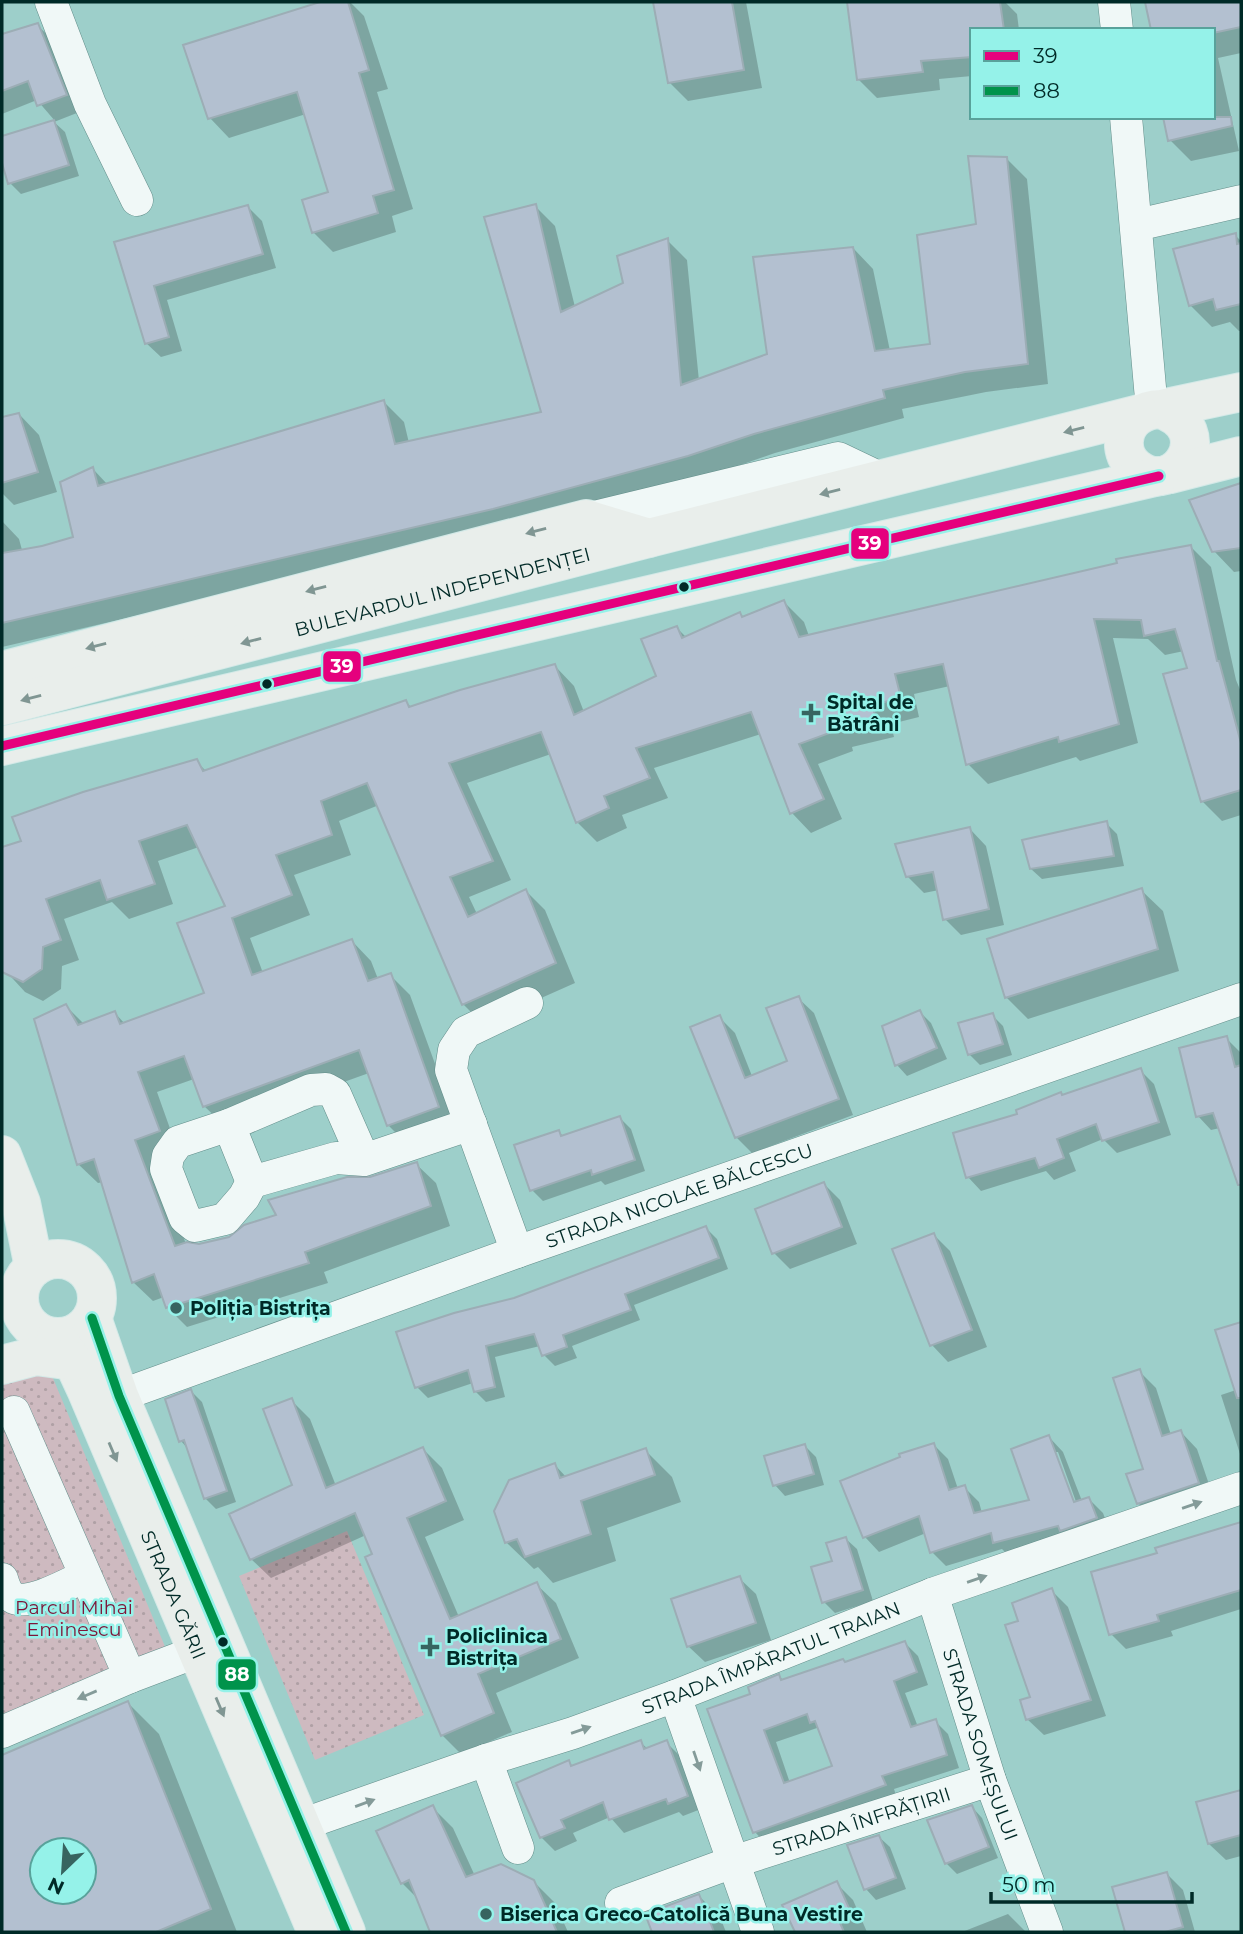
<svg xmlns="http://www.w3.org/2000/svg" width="1243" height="1934" viewBox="0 0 1243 1934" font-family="Montserrat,sans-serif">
<defs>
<pattern id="park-dots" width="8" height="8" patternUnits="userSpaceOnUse" patternTransform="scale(1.75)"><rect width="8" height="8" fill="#cebac0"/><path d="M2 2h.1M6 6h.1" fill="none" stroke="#afa0a5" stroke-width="1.8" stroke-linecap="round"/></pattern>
</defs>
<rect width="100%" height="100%" fill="#9dcfca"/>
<!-- park -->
<path fill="url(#park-dots)" d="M50,1371L171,1661L2,1732V1382Z
M347,1531L424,1715L315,1760L239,1576Z"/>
<!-- shadow -->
<path fill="#0003" fill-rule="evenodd" d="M326,2H350L364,16L388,89L377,92L413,209L392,216L396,232L333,252L313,232L330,193L306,114L229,138L210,118L186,46Z
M655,2H746L762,88L688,101L669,82Z
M849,2H1005L1017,14L1019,30H972V76L939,79L940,90L877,98L858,79Z
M1158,2H1241V53L1218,58L1239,151L1191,161L1170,140L1213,117V30L1147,4Z
M37,25L54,41L82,111L54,122L65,132L79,176L21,194L10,183L2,158V138L55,121L37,100L2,114V36Z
M1007,159L1027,179L1048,384L986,392L902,409L904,418L775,453L709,476L514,528L2,647V521L19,539L22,550L75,538L93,469L108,485L384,402L404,422L409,443L543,413L535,206L555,226L575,307L625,284L667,240L687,260L699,381L769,355L853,248L873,269L890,351L932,345Z
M248,207L262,221L276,268L167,300L182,351L161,357L146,343L139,238Z
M1235,235L1241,241V331H1239L1230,322L1212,327L1190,305Z
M19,414L39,435L57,492L14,505L2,493V418Z
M1241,483V571L1234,572L1214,551L1192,501Z
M1191,547L1211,567L1236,680L1241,692V815L1222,821L1202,801L1190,670L1184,651L1165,655L1148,639L1113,638L1138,743L1080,761L1076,757L988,784L968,764L950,686L914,694L919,717L891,724L894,737L852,747L853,751L818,764L842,819L811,833L792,813L761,734L654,768L668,798L622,815L627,828L597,842L577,822L551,754L467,783L511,880L469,897L477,914L526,891L545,910L575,983L483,1024L463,1004L379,805L339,821L351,855L294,875L310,915L250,938L263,973L352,941L371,961L378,979L390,975L410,995L458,1127L408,1145L388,1125L369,1073L224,1125L204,1106L194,1079L157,1092L178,1151L154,1160L186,1244L199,1246L230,1239L370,1179L416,1164L436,1183L450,1226L324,1272L328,1283L187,1327L167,1307L164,1297L153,1301L133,1282L103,1182L98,1183L78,1164L66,1006L84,1024L115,1013L125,1024L206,994L228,907L199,847L158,861L173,904L129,919L112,902L64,919L79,960L62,966L61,989L43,1001L25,992L2,967V849L23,843L196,761L207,772L406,702L412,708L555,666L574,686L584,712L659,676L677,628L687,638L784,602L804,622L809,636Z
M1106,823L1117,834L1124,866L1042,879L1031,869Z
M970,829L986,846L1004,925L961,935L945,919L939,890L924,893L907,876Z
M1141,890L1163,911L1179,971L1028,1019L1006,997Z
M798,998L814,1013L853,1115L752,1153L736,1137L719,1017L735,1033L752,1076L789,1062Z
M920,1012L931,1023L947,1059L907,1076L897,1065Z
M992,1015L1003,1026L1012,1055L980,1065L969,1054Z
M1226,1038L1240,1052L1241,1057V1165L1228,1152L1220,1128L1211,1130L1198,1116Z
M1140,1070L1154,1084L1171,1135L1117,1153L1103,1139L1069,1153L1076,1171L1054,1180L1046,1171L981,1191L968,1177L955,1135L1020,1115L1063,1097Z
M620,1118L631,1129L645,1171L605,1185L601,1181L543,1201L532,1190L559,1132L564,1137Z
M824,1184L840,1200L857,1244L790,1269L774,1253Z
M706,1228L717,1239L728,1269L634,1305L640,1320L572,1346L577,1358L555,1366L544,1355L540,1346L495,1357L505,1397L486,1402L475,1391L473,1383L428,1398L417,1387L514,1300Z
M934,1235L950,1251L987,1347L948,1362L932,1345Z
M1241,1324V1457L1221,1395L1236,1390L1217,1331Z
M1139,1371L1156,1388L1171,1435L1181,1432L1197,1449L1214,1499L1155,1520L1138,1503L1145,1470Z
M191,1391L202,1402L236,1502L216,1509L205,1498L189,1450L181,1441Z
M291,1400L310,1419L336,1486L423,1449L442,1468L464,1520L425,1537L459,1617L536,1584L556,1603L579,1658L496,1693L512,1732L461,1754L442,1735L366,1535L271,1578L251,1559L295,1486Z
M1049,1437L1063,1452L1082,1501L1089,1499L1103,1513L1110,1532L1009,1556L1002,1549L946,1566L932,1552L926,1533L879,1552L865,1537L934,1445L948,1459L958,1489L964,1487L979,1502L982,1513L1031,1501ZM1054,1452H1058L1079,1510L1075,1511Z
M805,1446L816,1457L824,1485L785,1496L775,1485Z
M645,1450L672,1477L681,1502L607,1528L616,1561L553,1583L538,1567L534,1569L507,1543L496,1511L555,1465L567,1478Z
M1241,1524V1566L1235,1568L1241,1589V1609L1171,1631L1173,1636L1126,1649L1111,1634L1159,1554L1157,1549Z
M846,1539L857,1549L873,1601L835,1613L824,1602L834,1562Z
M739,1578L756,1594L771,1640L705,1662L688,1646Z
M1052,1591L1068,1607L1106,1716L1044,1735L1027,1719L1032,1698L1021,1622Z
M905,1643L918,1656L928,1685L905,1693L918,1727L935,1721L948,1734L959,1768L894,1789L897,1798L767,1845L755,1832L753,1695L779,1676L784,1681L846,1664ZM817,1728L834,1767L790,1783L776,1742Z
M128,1703L159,1734L237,1932H2V1757ZM42,1850H84V1892H42Z
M640,1742L648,1749L666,1742L680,1756L701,1809L683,1816L679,1812L624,1833L610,1817L573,1833L577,1841L555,1851L541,1837L568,1763L573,1767Z
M1241,1791V1856L1226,1860L1209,1844L1198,1803Z
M432,1807L453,1828L475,1876L533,1881L555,1903L568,1932H431L419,1900L402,1883Z
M972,1807L982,1818L998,1858L957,1874L946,1863Z
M879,1837L890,1847L906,1889L876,1900L866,1889Z
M1167,1874L1183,1890L1195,1932H1127L1115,1888Z
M836,1883L853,1900L867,1932H797L785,1906Z
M699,1896L720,1917L726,1932H654L647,1915Z
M1008,1914L1026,1932H962Z"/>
<!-- building -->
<path fill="#b3c0d0" stroke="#9cadb5" stroke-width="2" fill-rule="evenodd" d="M320,2H348L369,70L359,73L394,190L373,196L378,213L312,233L302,200L328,192L297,92L208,119L183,45Z
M653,2H732L744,70L668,83Z
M847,2H1000L1004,30H972V57L921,61L923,72L857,80Z
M1145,2H1241V27L1213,33V30H1151Z
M38,23L67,95L37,106L28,81L2,91V34Z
M1163,117H1231L1232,126L1168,141Z
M54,120L69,165L8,184L2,163V136Z
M968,156L1007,157L1028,364L965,372L883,390L885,398L754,434L688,456L493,509L2,623V553L42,546L73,537L60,482L93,467L98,486L384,400L395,444L541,412L484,217L536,204L561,312L623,283L617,256L668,238L681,385L767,354L753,257L853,247L875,351L930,344L917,235L976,224Z
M248,205L263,254L154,286L169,337L145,344L114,242Z
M1236,233L1237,244L1241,243V304L1216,310L1213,299L1189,306L1173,249Z
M19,413L38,472L2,483V417Z
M1241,483V548L1212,552L1189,500Z
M1191,545L1217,661H1219L1241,743V790L1201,802L1163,674L1187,668L1175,629L1144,636L1141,620L1094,619L1119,724L1059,742L1058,737L966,765L943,664L895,674L901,698L872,705L876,718L834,728L835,731L799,744L824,799L790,814L751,712L636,748L650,778L604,796L609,808L576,823L541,732L449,763L493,861L450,877L468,917L526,889L556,963L462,1005L367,783L321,801L332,835L276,855L292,895L232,918L252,975L352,939L368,981L391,973L439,1107L387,1126L359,1050L203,1107L184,1056L138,1072L160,1131L135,1140L175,1246L187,1242L199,1244L229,1237L244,1225L276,1215L268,1200L347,1177H370L417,1162L431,1206L305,1252L309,1263L166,1308L154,1274L132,1283L94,1159L77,1165L34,1019L66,1004L78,1025L115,1011L120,1024L204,993L177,923L225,906L187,825L139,841L155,884L107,900L100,880L46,899L61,940L43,947L42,969L23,982L2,972V847L21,841L12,817L83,792L197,759L203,771L406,700L409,707L460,690L555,664L574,715L656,676L641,639L677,626L682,638L740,612L742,617L784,600L799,637L1117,563L1116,559Z
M1107,821L1114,856L1030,869L1022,840Z
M970,827L989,909L943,920L933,872L906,877L895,844Z
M1142,888L1158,949L1005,998L987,939Z
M799,996L839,1099L735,1138L690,1027L720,1015L745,1078L787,1061L766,1008Z
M920,1010L937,1048L895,1066L882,1026Z
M993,1013L1003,1044L968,1055L958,1023Z
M1227,1036L1235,1067L1241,1065V1185H1238L1213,1113L1196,1117L1179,1048Z
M1141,1068L1159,1122L1102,1141L1096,1124L1057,1139L1064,1158L1039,1168L1035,1158L966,1178L953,1133L1017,1114L1016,1110L1061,1092L1062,1095Z
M620,1116L635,1160L592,1175L591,1170L530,1191L514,1145L559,1130L561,1136Z
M824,1182L842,1227L772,1254L755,1209Z
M706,1226L719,1258L625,1294L631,1310L563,1335L567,1347L542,1356L534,1334L486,1346L495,1387L474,1392L468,1370L415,1388L396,1332L454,1313L514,1298Z
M934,1233L972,1330L930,1346L892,1249Z
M1241,1322V1398H1237L1215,1330Z
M1140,1369L1162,1436L1181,1430L1199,1483L1137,1504L1126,1474L1143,1469L1113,1378Z
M191,1389L227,1491L204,1499L184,1440L179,1442L165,1399Z
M292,1398L326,1488L423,1447L446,1501L407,1518L450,1619L537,1582L561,1639L478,1674L494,1713L441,1736L365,1557L372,1554L355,1513L250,1560L229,1514L292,1485L263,1409Z
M1049,1435L1074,1502L1089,1497L1097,1518L1060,1531L1058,1526L993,1543L991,1533L930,1553L919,1516L863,1538L840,1481L900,1457L899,1454L934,1443L949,1490L965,1485L974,1513L1029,1500L1011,1449Z
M805,1444L814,1474L773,1486L764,1456Z
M646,1448L655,1475L581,1501L591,1534L525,1557L517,1539L505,1543L494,1511L509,1480L555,1463L560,1478Z
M1241,1522V1590L1157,1615L1159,1621L1109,1635L1091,1572L1157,1553L1155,1548Z
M846,1537L863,1590L822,1603L811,1567L832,1561L826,1543Z
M740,1576L756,1623L687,1647L671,1599Z
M1052,1588L1091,1700L1026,1720L1020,1700L1030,1697L1005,1625L1018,1621L1012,1603Z
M905,1641L917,1672L894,1681L911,1727L936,1719L947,1755L882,1776L886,1785L753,1833L707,1709L750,1694L748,1687L779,1674L781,1680L843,1659L845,1662ZM807,1714L810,1723L815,1721L832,1766L784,1783L764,1730Z
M128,1701L211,1909L156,1932H2V1755ZM42,1850H84V1892H42Z
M641,1740L644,1749L667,1740L688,1796L668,1804L666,1799L609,1820L603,1802L561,1820L565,1828L540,1838L516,1783L569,1760L571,1766Z
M1241,1790V1835L1208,1844L1196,1802Z
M433,1805L466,1877L501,1864L534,1880L557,1932H430L409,1880L401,1884L376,1831Z
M972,1805L989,1847L945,1864L927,1820Z
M879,1835L896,1878L864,1890L847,1845Z
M1167,1872L1183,1927L1165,1932H1125L1112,1887Z
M837,1881L853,1917L840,1923L844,1932H795L782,1905Z
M699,1894L714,1932H652L645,1914Z"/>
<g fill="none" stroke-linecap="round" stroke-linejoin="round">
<defs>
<g id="minor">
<path d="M51,2L90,104L137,200"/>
<path d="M1114,2L1117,30"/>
<path d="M1126,117L1152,410"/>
<path d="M1137,225L1241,201"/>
<path d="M586,519L838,458L882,479"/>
<path d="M229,1125L178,1142L168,1156L166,1169L185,1218L195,1226L225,1219L244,1197L252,1182"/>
<path d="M364,1160L335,1094L326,1089L311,1090L229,1125L252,1182L336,1158L364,1160L471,1124"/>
<path d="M517,1252L451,1070L454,1050L466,1032L527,1003"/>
<path id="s1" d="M119,1396L517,1252L1241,999"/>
<path d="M14,1412L130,1677"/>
<path d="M2,1579C4,1586 7,1595 14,1598C29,1606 70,1583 85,1576"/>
<path id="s2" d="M932,1594L990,1780L1047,1932"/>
<path d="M675,1696L758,1932"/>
<path d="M2,1732L130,1677L196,1652"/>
<path d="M486,1760L518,1848"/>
<path id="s3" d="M301,1825L486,1760L573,1733L675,1696L932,1594L1241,1488"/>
<path id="s4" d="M621,1903L733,1862L990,1780"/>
</g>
<g id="major">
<path d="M1161,409C1221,430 1175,500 1136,468C1127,461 1123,451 1124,440C1126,420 1143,409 1161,409L1241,392"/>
<path d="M1170,474L1241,456"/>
<path d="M2,671L586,519L649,538"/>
<path id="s5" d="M2,706L649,538L1140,414"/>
<path d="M2,746L1159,476"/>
<path d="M2,1155L21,1203L34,1267"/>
<circle cx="58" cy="1298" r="39"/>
<path d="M92,1318L119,1396L346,1932"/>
<path id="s6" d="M56,1337L73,1361L86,1389L317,1932"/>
<path d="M2,1365L36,1356L73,1361"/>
</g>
</defs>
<!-- minor casing -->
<use href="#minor" stroke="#628e8a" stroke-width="33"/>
<!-- major casing -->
<use href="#major" stroke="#d3e9e7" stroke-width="40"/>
<!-- minor -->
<use href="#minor" stroke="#f0f8f7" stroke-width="32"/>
<!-- major -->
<use href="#major" stroke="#e9eeeb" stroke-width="38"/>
<defs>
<path id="bus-1" d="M2,746L1159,476"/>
<path id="bus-2" d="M92,1318L119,1396L346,1932"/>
</defs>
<!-- bus-1 casing -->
<use href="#bus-1" stroke="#95f2e9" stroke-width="14"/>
<!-- bus-2 casing -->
<use href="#bus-2" stroke="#95f2e9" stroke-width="14"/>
<!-- bus-1 -->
<use href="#bus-1" stroke="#e5007d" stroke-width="9"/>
<!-- bus-2 -->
<use href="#bus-2" stroke="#00934b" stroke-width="9"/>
</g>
<!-- one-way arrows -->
<defs><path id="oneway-solid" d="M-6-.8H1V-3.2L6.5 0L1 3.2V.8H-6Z" transform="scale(1.75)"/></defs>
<g fill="#809693">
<use href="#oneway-solid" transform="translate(1074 430) rotate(166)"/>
<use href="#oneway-solid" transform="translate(830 492) rotate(166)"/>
<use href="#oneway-solid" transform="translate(536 531) rotate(165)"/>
<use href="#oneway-solid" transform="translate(316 589) rotate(165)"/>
<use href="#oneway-solid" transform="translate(251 641) rotate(165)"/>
<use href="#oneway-solid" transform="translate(96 646) rotate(165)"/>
<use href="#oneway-solid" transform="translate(31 698) rotate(165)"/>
<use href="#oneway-solid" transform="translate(113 1452) rotate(67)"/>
<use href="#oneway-solid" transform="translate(220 1707) rotate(67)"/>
</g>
<g fill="#849b99">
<use href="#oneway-solid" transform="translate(1192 1505) rotate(-19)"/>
<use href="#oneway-solid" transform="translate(977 1579) rotate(-19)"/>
<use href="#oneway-solid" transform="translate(87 1695) rotate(157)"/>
<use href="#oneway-solid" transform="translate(581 1730) rotate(-19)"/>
<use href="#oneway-solid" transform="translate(697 1761) rotate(71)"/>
<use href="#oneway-solid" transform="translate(365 1803) rotate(-20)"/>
</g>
<!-- markers -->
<g fill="#002a27" stroke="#95f2e9" stroke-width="2.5">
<circle cx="684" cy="587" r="6"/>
<circle cx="267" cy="684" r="6"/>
<circle cx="223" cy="1642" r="6"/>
</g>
<g fill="#376460" stroke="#95f2e9" stroke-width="2.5">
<path d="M807.5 702.5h7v7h7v7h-7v7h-7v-7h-7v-7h7z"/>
<circle cx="176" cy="1308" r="7"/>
<path d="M426.5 1636.5h7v7h7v7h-7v7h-7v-7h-7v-7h7z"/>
<circle cx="486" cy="1914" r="7"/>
</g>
<g text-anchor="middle" stroke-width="5" stroke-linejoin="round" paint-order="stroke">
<!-- street labels -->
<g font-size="19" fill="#002a27" stroke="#95f2e9">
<text dy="7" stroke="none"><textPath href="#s5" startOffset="455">BULEVARDUL INDEPENDENȚEI</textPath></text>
<text dy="7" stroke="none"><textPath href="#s1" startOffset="595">STRADA NICOLAE BĂLCESCU</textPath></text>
<text dy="7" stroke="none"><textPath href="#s6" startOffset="284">STRADA GĂRII</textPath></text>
<text dy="7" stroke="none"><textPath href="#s3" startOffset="499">STRADA ÎMPĂRATUL TRAIAN</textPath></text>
<text dy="7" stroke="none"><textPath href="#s2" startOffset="158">STRADA SOMEȘULUI</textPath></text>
<text dy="7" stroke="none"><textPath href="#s4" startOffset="254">STRADA ÎNFRĂȚIRII</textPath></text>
</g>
<!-- poi labels -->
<g font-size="19" font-weight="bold" fill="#002a27" stroke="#95f2e9" text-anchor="start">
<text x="827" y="709">Spital de<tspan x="827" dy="22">Bătrâni</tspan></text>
<text x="190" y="1315">Poliția Bistrița</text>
<text x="446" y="1643">Policlinica<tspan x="446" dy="22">Bistrița</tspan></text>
<text x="500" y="1921">Biserica Greco-Catolică Buna Vestire</text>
</g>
<!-- park labels -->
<g font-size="19" fill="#7e1638" stroke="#95f2e9">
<text x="74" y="1614">Parcul Mihai<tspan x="74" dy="22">Eminescu</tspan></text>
</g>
</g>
<g stroke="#95f2e9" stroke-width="2.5">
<rect x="850" y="527" width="40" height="33" rx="7" fill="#e5007d"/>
<rect x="322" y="650" width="40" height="33" rx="7" fill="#e5007d"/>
<rect x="217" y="1658" width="40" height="33" rx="7" fill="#00934b"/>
</g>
<g font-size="19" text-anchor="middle" font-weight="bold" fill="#fff">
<text x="870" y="550">39</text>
<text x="342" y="673">39</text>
<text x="237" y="1681">88</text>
</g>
<!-- border -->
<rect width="1243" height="1934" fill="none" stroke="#002a27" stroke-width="7"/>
<!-- legend -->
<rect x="970" y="28" width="245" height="91" fill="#95f2e9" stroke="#59a29b" stroke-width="2"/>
<rect x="984" y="51" width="35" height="10" fill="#e5007d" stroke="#59a29b" stroke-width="2"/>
<text x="1033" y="63" font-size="21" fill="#002a27">39</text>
<rect x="984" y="86" width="35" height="10" fill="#00934b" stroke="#59a29b" stroke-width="2"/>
<text x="1033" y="98" font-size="21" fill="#002a27">88</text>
<!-- north arrow -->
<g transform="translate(63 1871) rotate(205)"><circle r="33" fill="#95f2e9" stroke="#59a29b" stroke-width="2"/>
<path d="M0-5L12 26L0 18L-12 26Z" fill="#376460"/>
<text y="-10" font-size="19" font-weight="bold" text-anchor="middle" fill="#002a27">N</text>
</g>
<!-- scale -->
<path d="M991 1892v10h201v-10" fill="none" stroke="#002a27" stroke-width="3.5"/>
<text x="1002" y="1892" font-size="21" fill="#002a27" stroke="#95f2e9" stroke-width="5" paint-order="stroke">50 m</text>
</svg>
